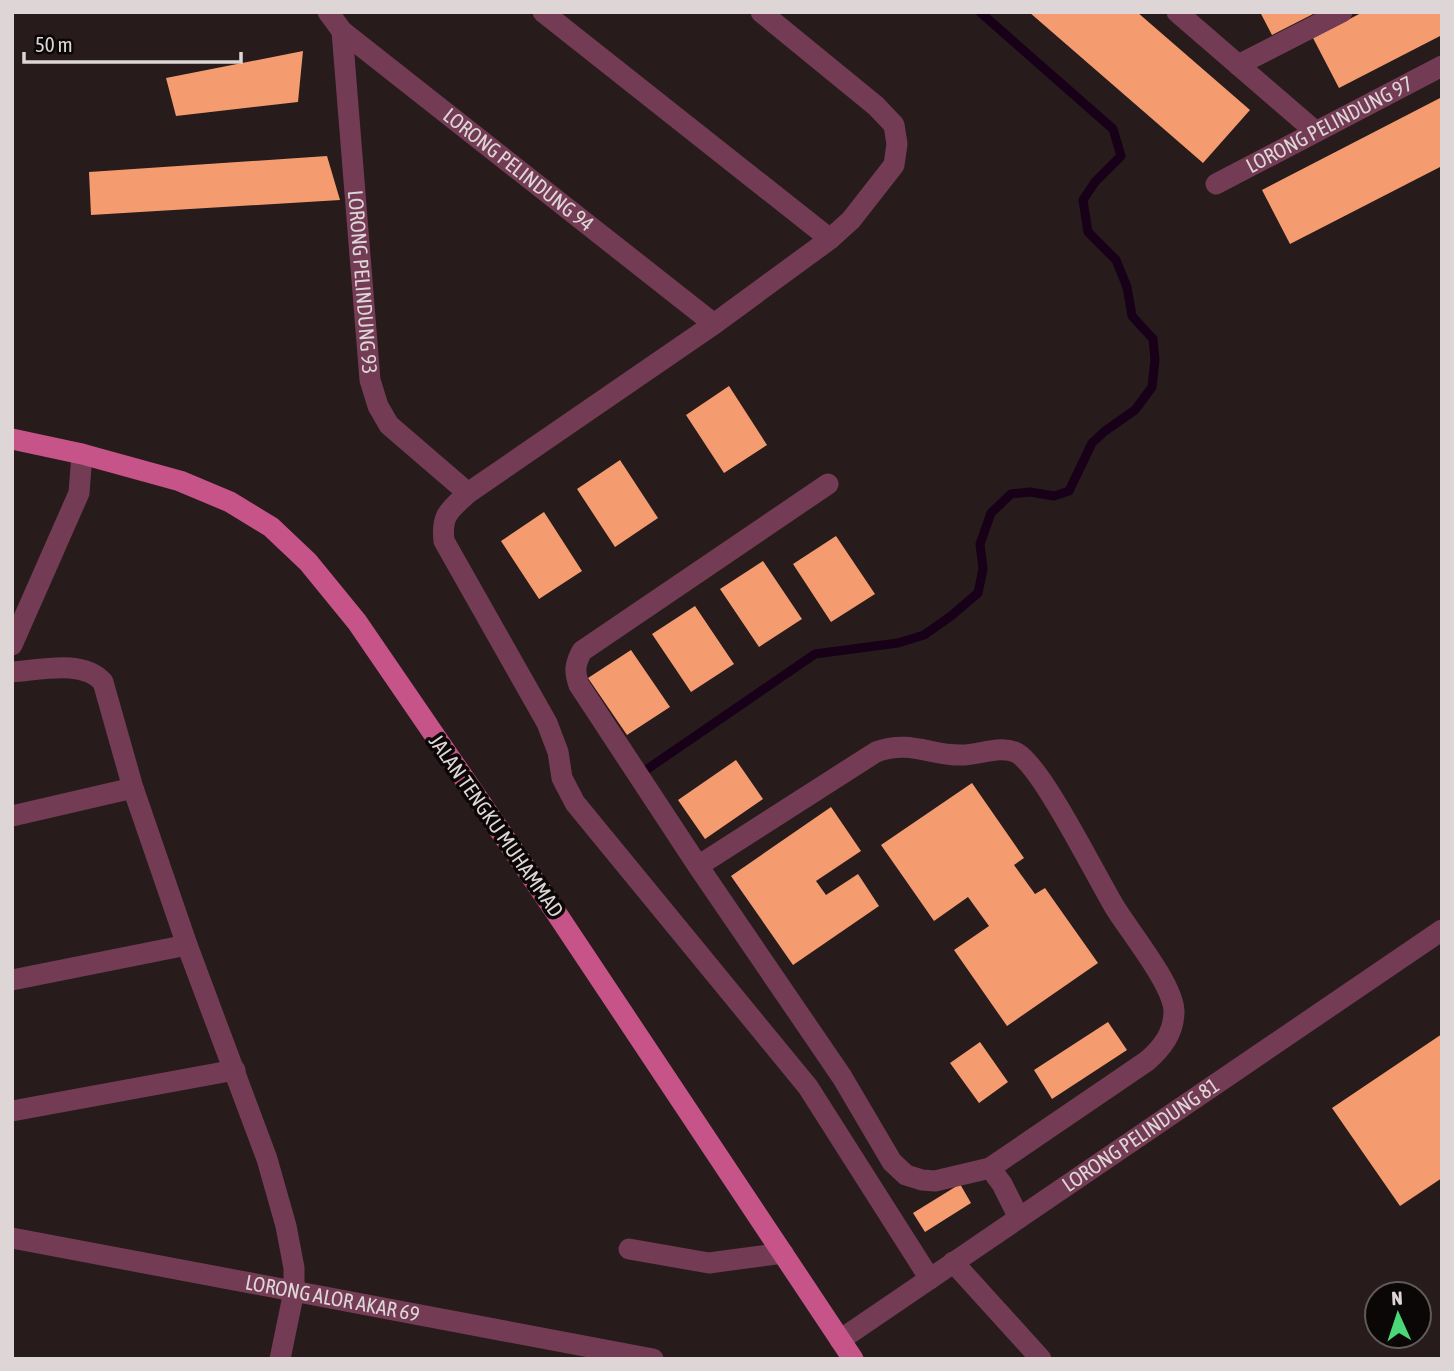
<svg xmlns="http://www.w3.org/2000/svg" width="1454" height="1371" viewBox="0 0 1454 1371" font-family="'Asap Condensed',sans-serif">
<rect width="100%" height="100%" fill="#271b1b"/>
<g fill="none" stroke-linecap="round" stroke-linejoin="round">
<!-- stream -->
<path stroke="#170018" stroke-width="9" d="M643,772L815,654L898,643L924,635L951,616L978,593L983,569L980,544L991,513L1011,494L1030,492L1054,496L1069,491L1092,443L1105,431L1135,410L1152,387L1155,360L1153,339L1132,316L1127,287L1116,260L1088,232L1083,200L1095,182L1121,156L1113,129L980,12"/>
</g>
<!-- building -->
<path fill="#f59b70" d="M1029,12H1137L1250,110L1203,163Z
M1260,12H1317L1272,35Z
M1363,12H1442V35L1339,88L1313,38Z
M303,51L298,102L176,116L166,78Z
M1442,97V166L1290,244L1262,190Z
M327,156L340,200L91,215L89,172Z
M729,386L767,445L724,473L686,415Z
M620,460L658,518L615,547L577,489Z
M544,512L582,571L539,599L501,541Z
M836,536L875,594L831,622L793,564Z
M763,561L802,619L759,647L720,589Z
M695,606L734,664L691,692L652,634Z
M631,650L670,707L627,735L588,678Z
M736,760L763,799L705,839L678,800Z
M972,783L1024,858L1014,865L1035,894L1045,888L1098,963L1007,1026L954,950L989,926L968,897L934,921L881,845Z
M831,807L861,851L816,881L826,895L858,874L879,906L793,965L731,876Z
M1108,1022L1127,1050L1052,1099L1034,1070Z
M1442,1034V1178L1400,1206L1332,1108Z
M980,1042L1008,1082L979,1103L950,1063Z
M960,1184L971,1203L925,1232L913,1213Z"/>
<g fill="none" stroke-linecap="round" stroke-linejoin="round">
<!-- minor -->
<g stroke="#733c54" stroke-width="21">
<path id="s1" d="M328,12L342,31L714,324"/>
<path d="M543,12L830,239"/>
<path d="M761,12L876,106L894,125L897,144L894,165L851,220L830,239L714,324L468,493C450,510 441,514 444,541L547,723L558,752L562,778L575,803L808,1087L930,1279"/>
<path d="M1177,12L1316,132"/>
<path id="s2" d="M342,31L370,380L378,406L389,425L468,493"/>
<path d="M1238,65L1342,12"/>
<path id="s3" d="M1216,184L1442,66"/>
<path d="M12,645L79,493L82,454"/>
<path d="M12,672C41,670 83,659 103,682L133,788L187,945L267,1159L286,1226L294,1268V1291L280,1359"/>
<path d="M12,816L133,788"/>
<path d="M698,866L876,752C912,739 931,757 965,755C981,754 1003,745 1017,753C1042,767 1096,876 1114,906C1129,931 1173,984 1174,1011C1174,1033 1162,1048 1147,1061L990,1168L935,1181L922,1180L906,1175L892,1162L842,1077L698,866L579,685C574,671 575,664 582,651L828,484"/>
<path d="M12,980L187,945"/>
<path d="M12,1111L235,1070"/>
<path d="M990,1168L1002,1184L1019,1218"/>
<path id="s4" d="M12,1238L653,1359"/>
<path d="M629,1249L709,1263L783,1253"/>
<path d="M953,1262L1041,1359"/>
<path id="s5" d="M840,1340L1442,930"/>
</g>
<!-- major -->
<path stroke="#c65489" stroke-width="21" d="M12,439L82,454L180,481L230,502L271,527L308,562L357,622L557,914L853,1359"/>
</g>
<g text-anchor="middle" stroke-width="7" stroke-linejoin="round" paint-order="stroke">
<!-- street labels -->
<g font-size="21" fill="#ded6d6" stroke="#0c0707">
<text dy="7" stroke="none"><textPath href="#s3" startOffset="128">LORONG PELINDUNG 97</textPath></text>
<text dy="7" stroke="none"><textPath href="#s1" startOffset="248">LORONG PELINDUNG 94</textPath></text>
<text dy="7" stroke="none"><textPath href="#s2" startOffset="252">LORONG PELINDUNG 93</textPath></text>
<text transform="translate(496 826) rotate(55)" y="7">JALAN TENGKU MUHAMMAD</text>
<text dy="7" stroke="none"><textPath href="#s5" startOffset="364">LORONG PELINDUNG 81</textPath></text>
<text dy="7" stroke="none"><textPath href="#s4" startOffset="326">LORONG ALOR AKAR 69</textPath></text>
</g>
</g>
<!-- border -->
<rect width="1454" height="1371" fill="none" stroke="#ded6d6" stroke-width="28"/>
<!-- north arrow -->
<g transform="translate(1398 1315) rotate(357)"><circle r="33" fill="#0c0707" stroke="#605a5a" stroke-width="2"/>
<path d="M0-5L12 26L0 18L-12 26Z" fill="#4ad778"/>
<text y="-10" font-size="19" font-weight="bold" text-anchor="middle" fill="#ded6d6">N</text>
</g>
<!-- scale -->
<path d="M24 52v10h217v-10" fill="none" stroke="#ded6d6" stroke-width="3.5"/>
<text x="35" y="52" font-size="21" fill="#ded6d6" stroke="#0c0707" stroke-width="5" paint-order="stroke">50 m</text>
</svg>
